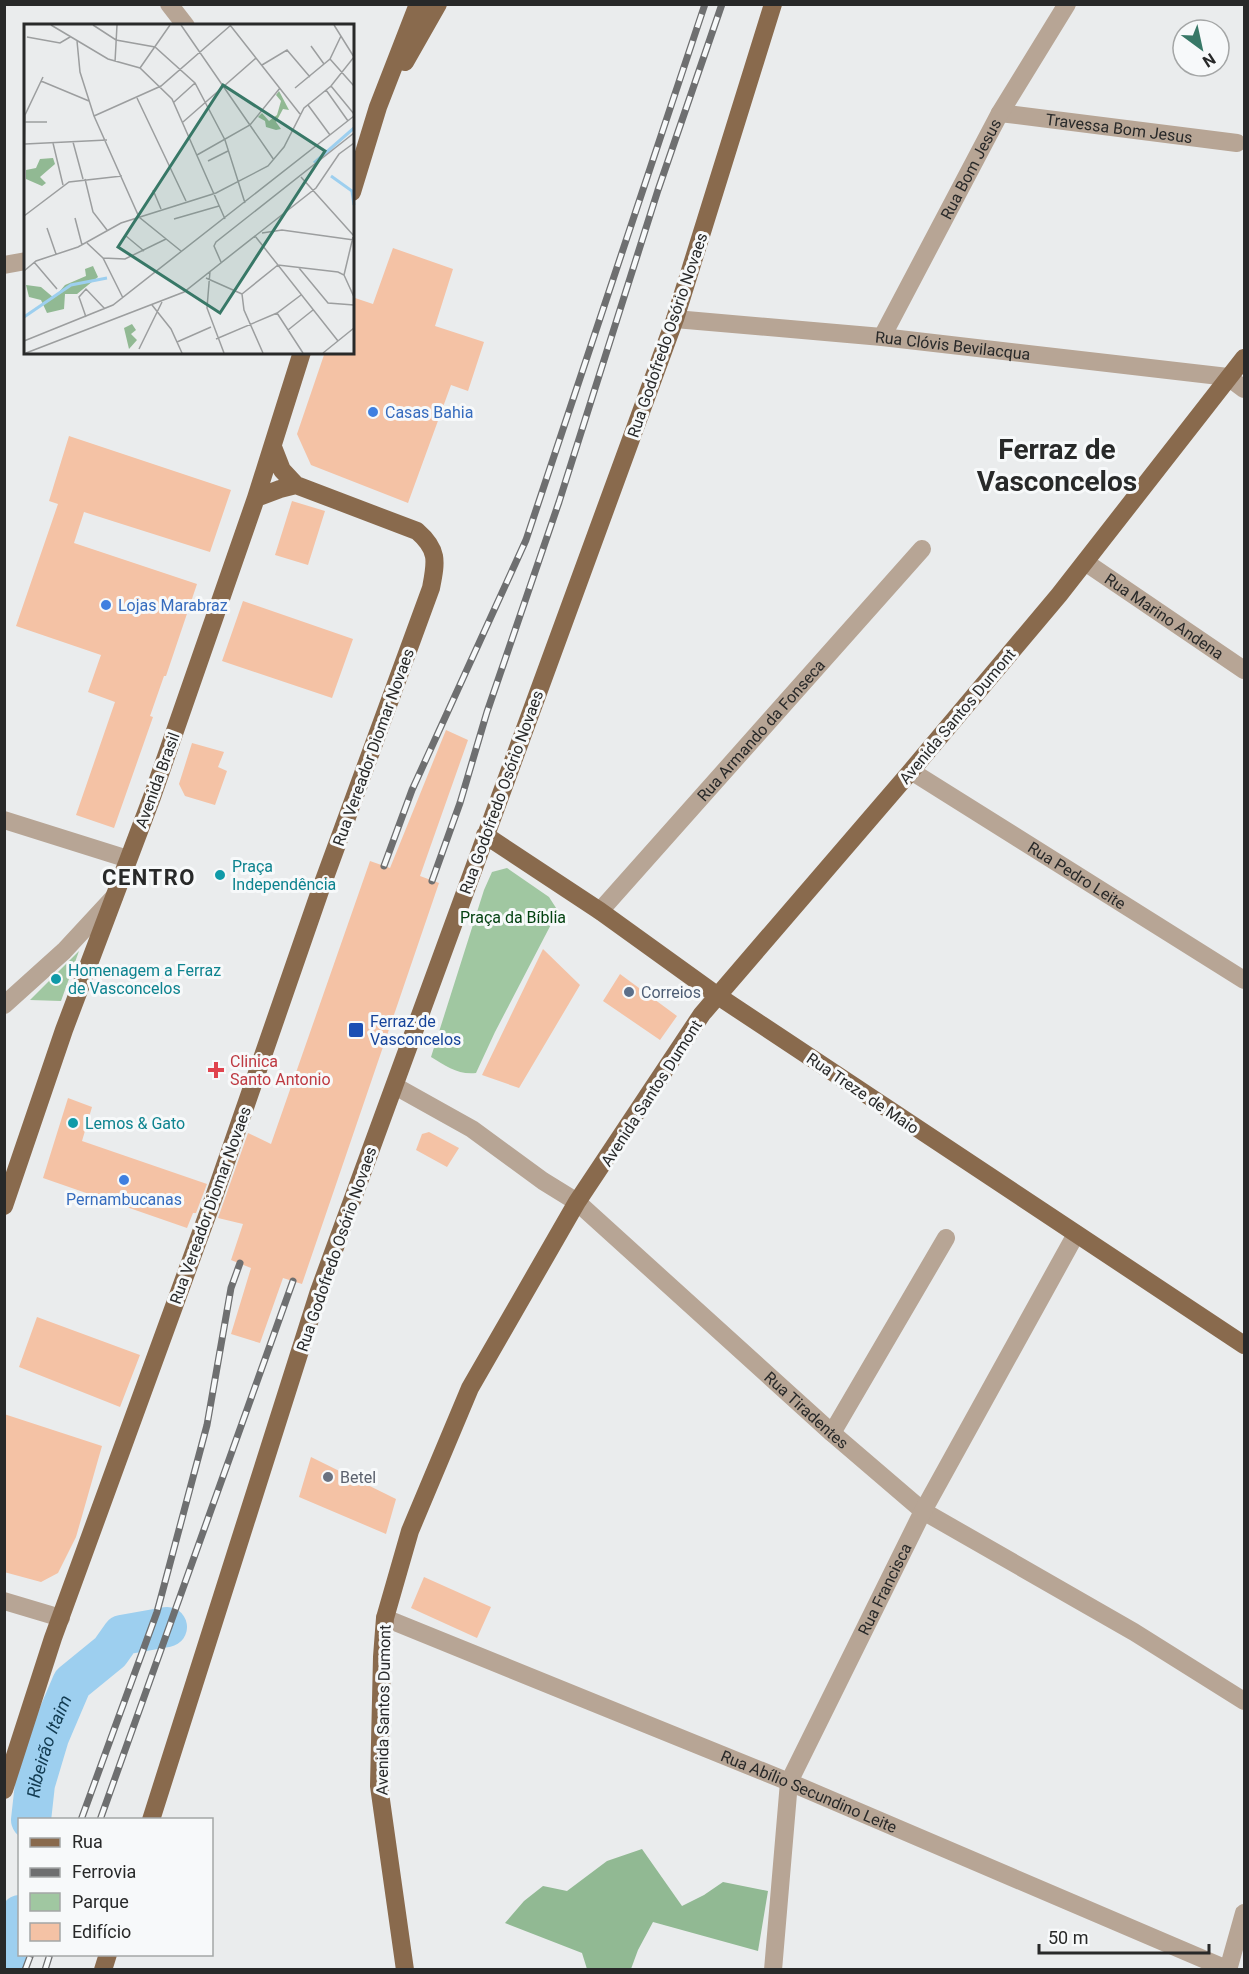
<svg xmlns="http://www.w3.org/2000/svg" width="1249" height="1974" viewBox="0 0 1249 1974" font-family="Roboto,sans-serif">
<rect width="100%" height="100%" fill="#eaeced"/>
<!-- green -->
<path fill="#a0c7a1" d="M507,868L549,897L558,911L495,1032L476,1073C458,1075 446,1066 431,1057L484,890L492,872Z
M79,951L61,1001L30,1000Z"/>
<!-- forest -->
<path fill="#91b993" d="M642,1849L682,1906L704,1895L723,1882L768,1891L758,1951L653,1922L638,1950L631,1969H587L582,1953L505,1923L524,1901L543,1886L567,1891L607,1861Z"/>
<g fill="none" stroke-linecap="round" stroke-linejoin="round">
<!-- river -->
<g stroke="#9dcfef" stroke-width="40">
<path id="s1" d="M31,1820L35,1784L49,1737L72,1683L110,1652L122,1635L167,1627"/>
<path d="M4,1967L20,1915"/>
</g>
</g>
<!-- building -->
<path fill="#f4c2a5" d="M393,248L453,269L435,326L484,342L468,391L451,385L408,503L311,465L297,434L325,352H352V297L373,304Z
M69,436L231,490L210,552L84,512L74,543L197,584L166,676H164L150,716L153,717L114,828L76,815L115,702L88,692L101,655L16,626L58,504L49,501Z
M292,501L325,511L308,565L275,555Z
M243,601L353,639L332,698L222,661Z
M446,730L468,740L420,876L439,883L302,1284L283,1278L260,1343L231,1334L251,1268L231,1260L243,1224L218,1218L248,1133L271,1144L370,861L390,868Z
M192,743L224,752L218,767L227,771L215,805L185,796L179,784Z
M543,949L580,985L519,1088L482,1075Z
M620,974L677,1016L660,1040L603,1001Z
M68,1098L92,1107L82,1141L207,1184L196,1213H193L187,1228L43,1178Z
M429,1132L459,1148L447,1167L416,1150L422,1134Z
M37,1317L140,1355L120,1407L19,1367Z
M4,1414L102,1446L76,1537L58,1573L41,1582L4,1572Z
M311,1457L396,1499L386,1534L299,1497Z
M424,1577L491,1607L477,1638L411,1608Z"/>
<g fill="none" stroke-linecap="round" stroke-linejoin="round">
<!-- minor -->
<g stroke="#b7a595" stroke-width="18">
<path d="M169,4L186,26"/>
<path id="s2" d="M1000,113L1237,143"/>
<path d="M4,265L26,261"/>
<path id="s3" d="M675,319L882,337L1228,377L1244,389"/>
<path id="s4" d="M882,337L1000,113L1067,4"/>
<path id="s5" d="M1085,562L1244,670"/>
<path id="s6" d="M911,771L1244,980"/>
<path d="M4,820L128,859"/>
<path id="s7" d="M600,911L922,549"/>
<path d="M4,1005L64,951L114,897"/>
<path id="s8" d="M395,1086L472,1129L543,1181L577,1202L832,1433L923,1511L1134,1632L1244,1701"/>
<path d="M832,1433L946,1238"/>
<path d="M4,1601L61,1618"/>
<path id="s9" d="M385,1618L789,1782L1229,1970"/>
<path id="s10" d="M773,1970L789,1782L923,1511L1076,1234"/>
<path d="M1228,1970L1244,1913"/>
</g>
<!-- major -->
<path stroke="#896a4d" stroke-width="18" d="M405,62L438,4
M352,192L378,107L418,4
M256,498L280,489L296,485
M485,835L600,911L718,996L1244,1345
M4,1206L64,1030L152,797L256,498L302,352
M4,1790L53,1638L215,1194L320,891L431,588C436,562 439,550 417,531L296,485L282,470L273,447
M151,1820L319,1291L675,319L773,4
M103,1970L108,1954
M405,1970L379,1786L382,1657L385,1618L410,1531L470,1388L577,1202L702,1014L911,771L1059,595L1244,358"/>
<defs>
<path id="rail" d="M384,866L412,790L526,540L705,4
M432,881L460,803L487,712L559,502L658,190L722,4
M81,1820L157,1612L207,1425L231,1288L240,1263
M100,1820L293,1281
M25,1970L31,1954
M45,1970L50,1954"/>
</defs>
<!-- rail casing -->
<use href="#rail" stroke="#6e6f70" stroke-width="7"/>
<!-- rail -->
<use href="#rail" stroke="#f7f9fa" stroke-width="4.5" stroke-dasharray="14" stroke-linecap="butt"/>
</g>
<!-- markers -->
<g fill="#3f7fe0" stroke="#f7f9fa" stroke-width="2">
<circle cx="373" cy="412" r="6"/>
<circle cx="106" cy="605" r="6"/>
<circle cx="124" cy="1180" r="6"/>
</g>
<g fill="#0f9aa8" stroke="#f7f9fa" stroke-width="2">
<circle cx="220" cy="875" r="6"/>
<circle cx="56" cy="979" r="6"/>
<circle cx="73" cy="1123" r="6"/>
</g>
<circle fill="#5c6f8a" stroke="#f7f9fa" stroke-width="2" cx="629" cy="992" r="6"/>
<rect fill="#1a4fb4" stroke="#f7f9fa" stroke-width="2" x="348" y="1022" width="16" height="16" rx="3"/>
<path fill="#e0444e" stroke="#f7f9fa" stroke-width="2" d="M213 1061h6v6h6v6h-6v6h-6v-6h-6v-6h6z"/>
<circle fill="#6b7280" stroke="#f7f9fa" stroke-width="2" cx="328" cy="1477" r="6"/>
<g text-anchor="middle" stroke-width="6" stroke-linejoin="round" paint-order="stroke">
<!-- street labels -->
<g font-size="16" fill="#282929" stroke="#f7f9fa">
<text dy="6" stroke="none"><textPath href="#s2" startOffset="120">Travessa Bom Jesus</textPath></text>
<text dy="6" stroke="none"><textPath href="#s4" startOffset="190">Rua Bom Jesus</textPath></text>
<text transform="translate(667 335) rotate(-71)" y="6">Rua Godofredo Osório Novaes</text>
<text dy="6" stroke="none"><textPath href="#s3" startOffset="279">Rua Clóvis Bevilacqua</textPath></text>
<text dy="6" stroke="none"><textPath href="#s5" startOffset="96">Rua Marino Andena</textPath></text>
<text transform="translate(957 716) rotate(-50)" y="6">Avenida Santos Dumont</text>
<text dy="6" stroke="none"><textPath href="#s7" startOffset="242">Rua Armando da Fonseca</textPath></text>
<text transform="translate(373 747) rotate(-70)" y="6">Rua Vereador Diomar Novaes</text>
<text transform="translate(157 780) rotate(-70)" y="6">Avenida Brasil</text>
<text transform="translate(501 792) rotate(-70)" y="6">Rua Godofredo Osório Novaes</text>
<text dy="6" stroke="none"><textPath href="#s6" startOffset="196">Rua Pedro Leite</textPath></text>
<text transform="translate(651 1093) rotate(-57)" y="6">Avenida Santos Dumont</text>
<text transform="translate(863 1093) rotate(34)" y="6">Rua Treze de Maio</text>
<text transform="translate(210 1205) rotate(-70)" y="6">Rua Vereador Diomar Novaes</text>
<text transform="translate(336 1249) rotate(-71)" y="6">Rua Godofredo Osório Novaes</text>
<text dy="6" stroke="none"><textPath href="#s8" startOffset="526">Rua Tiradentes</textPath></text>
<text dy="6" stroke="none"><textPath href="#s10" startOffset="404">Rua Francisca</textPath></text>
<text transform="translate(383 1710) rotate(-89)" y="6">Avenida Santos Dumont</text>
<text dy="6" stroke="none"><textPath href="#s9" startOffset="458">Rua Abílio Secundino Leite</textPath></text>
</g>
<!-- shop labels -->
<g font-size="16" fill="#366cbe" stroke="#f7f9fa" text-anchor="start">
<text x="385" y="418">Casas Bahia</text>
<text x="118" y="611">Lojas Marabraz</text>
<text x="124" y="1205" text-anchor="middle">Pernambucanas</text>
</g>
<!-- culture labels -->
<g font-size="16" fill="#0d838f" stroke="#f7f9fa" text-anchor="start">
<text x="232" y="872">Praça<tspan x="232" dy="18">Independência</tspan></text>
<text x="68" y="976">Homenagem a Ferraz<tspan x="68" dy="18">de Vasconcelos</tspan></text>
<text x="85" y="1129">Lemos &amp; Gato</text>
</g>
<!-- park labels -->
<g font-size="16" fill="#054312" stroke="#f7f9fa">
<text x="513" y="923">Praça da Bíblia</text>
</g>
<!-- service labels -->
<g font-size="16" fill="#4e5e75" stroke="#f7f9fa" text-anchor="start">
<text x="641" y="998">Correios</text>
</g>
<!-- transit labels -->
<g font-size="16" fill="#164399" stroke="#f7f9fa" text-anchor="start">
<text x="370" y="1027">Ferraz de<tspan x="370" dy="18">Vasconcelos</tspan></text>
</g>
<!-- health labels -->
<g font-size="16" fill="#be3a42" stroke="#f7f9fa" text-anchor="start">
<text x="230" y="1067">Clinica<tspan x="230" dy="18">Santo Antonio</tspan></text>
</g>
<!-- worship labels -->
<g font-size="16" fill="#5b616d" stroke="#f7f9fa" text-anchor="start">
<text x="340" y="1483">Betel</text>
</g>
<!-- water labels -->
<g font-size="18" font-style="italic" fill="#123b51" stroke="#f7f9fa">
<text dy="6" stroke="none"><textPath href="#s1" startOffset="76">Ribeirão Itaim</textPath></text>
</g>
<!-- district labels -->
<g font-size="22" font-weight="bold" letter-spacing="1.5" fill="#282929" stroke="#f7f9fa">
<text x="149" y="885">CENTRO</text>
</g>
<!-- town labels -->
<g font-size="28" font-weight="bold" fill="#282929" stroke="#f7f9fa">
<text x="1057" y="459">Ferraz de<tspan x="1057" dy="32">Vasconcelos</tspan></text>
</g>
</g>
<!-- overview -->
<g transform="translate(24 24)">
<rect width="330" height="330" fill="#eaeced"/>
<path d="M255,67L265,86L259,85L252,98L257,105L252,106L242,103L241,97L234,93L238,89L245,97L253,91L257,77L252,71ZM29,134L31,140L16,153L22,159L18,162L2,155V146L12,144L16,135ZM69,242L74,253L53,270H41L40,285L23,289L17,276L5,273L2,261L17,263L30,274L41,261L62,252L61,245ZM108,300L112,306L107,310L113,316L105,325L100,304Z" fill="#91b993"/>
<path fill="none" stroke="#9dcfef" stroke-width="3" d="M290,139L330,104M307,152L328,167L330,181M0,293L47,261L83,254"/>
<path fill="none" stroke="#9c9e9f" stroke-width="1.5" d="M27,1L84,35L116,44L148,75L201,195M69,1L92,16L131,23L171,59L201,116L221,179M157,1L250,136M206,1L276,90M3,13L36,19L46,13M53,17L56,48L70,92L115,193L157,227M287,22L300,40M306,35L330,62M91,38L93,1M238,41L263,26L286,53M116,44L146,1M17,57L65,77M307,62L330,90M271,64L306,35L317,12M302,66L324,97M113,74L162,177M150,78L171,59M284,81L306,111M70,92L137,62L207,1M0,98H23M159,98L232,34M49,118L59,155M29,119L39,161M1,120L83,116M173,131L226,101L256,64M184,137L204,127M0,152L1,91L19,53M277,153L330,212M61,155L69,188L83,206M129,166L137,185M0,192L45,158L98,152M51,194L58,221M150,195L195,182M23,204L32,230M238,209L258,206L330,216M102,212L120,227M231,212L314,317M63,219L79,234L99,274M79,234L101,235L142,215M10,238L33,265M197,238L190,222L192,218L330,109M275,244L304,279L330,281M0,247L12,237L54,223L97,199L192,169L244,142L260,123L280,84L307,62L330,33L310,1M186,247L183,284L200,329M320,251L329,213M182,254L218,270M128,281L147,305L158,329M253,289L279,329M62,293L55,273L62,265L81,285M264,306L289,286M192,315L253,289L277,271M0,317L89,281L330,92M153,318L187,303M115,325L138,278M2,329L160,268L292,164L315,130L330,119M239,329L220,286L218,270L254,241L314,248L320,251L330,273M299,329L330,304"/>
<path fill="#387867" fill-opacity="0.15" stroke="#387867" stroke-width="3" d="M199,61L301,127L196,289L94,223Z"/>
<rect width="330" height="330" fill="none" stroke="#282929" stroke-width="3"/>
</g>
<!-- border -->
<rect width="1249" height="1974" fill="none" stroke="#282929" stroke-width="12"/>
<!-- legend -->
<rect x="18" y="1818" width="195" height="138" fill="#f7f9fa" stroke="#a4a6a6" stroke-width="1.5"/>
<rect x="30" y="1838" width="30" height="9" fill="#896a4d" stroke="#a4a6a6" stroke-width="1.5"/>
<text x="72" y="1848" font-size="18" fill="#282929">Rua</text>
<rect x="30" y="1868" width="30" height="9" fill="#6e6f70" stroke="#a4a6a6" stroke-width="1.5"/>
<text x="72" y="1878" font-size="18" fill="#282929">Ferrovia</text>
<rect x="30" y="1893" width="30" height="18" fill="#a0c7a1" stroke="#a4a6a6" stroke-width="1.5"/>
<text x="72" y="1908" font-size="18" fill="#282929">Parque</text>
<rect x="30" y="1923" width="30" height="18" fill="#f4c2a5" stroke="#a4a6a6" stroke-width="1.5"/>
<text x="72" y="1938" font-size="18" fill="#282929">Edifício</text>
<!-- north arrow -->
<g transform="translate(1201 48) rotate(147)"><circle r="28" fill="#f7f9fa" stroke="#a4a6a6" stroke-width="1.5"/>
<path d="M0-4.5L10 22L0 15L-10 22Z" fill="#387867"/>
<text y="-9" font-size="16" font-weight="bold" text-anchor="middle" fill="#282929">N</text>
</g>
<!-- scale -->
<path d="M1039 1944v9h170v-9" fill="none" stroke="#282929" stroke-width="3"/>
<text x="1048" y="1944" font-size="18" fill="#282929" stroke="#f7f9fa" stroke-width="4.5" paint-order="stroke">50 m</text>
</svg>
